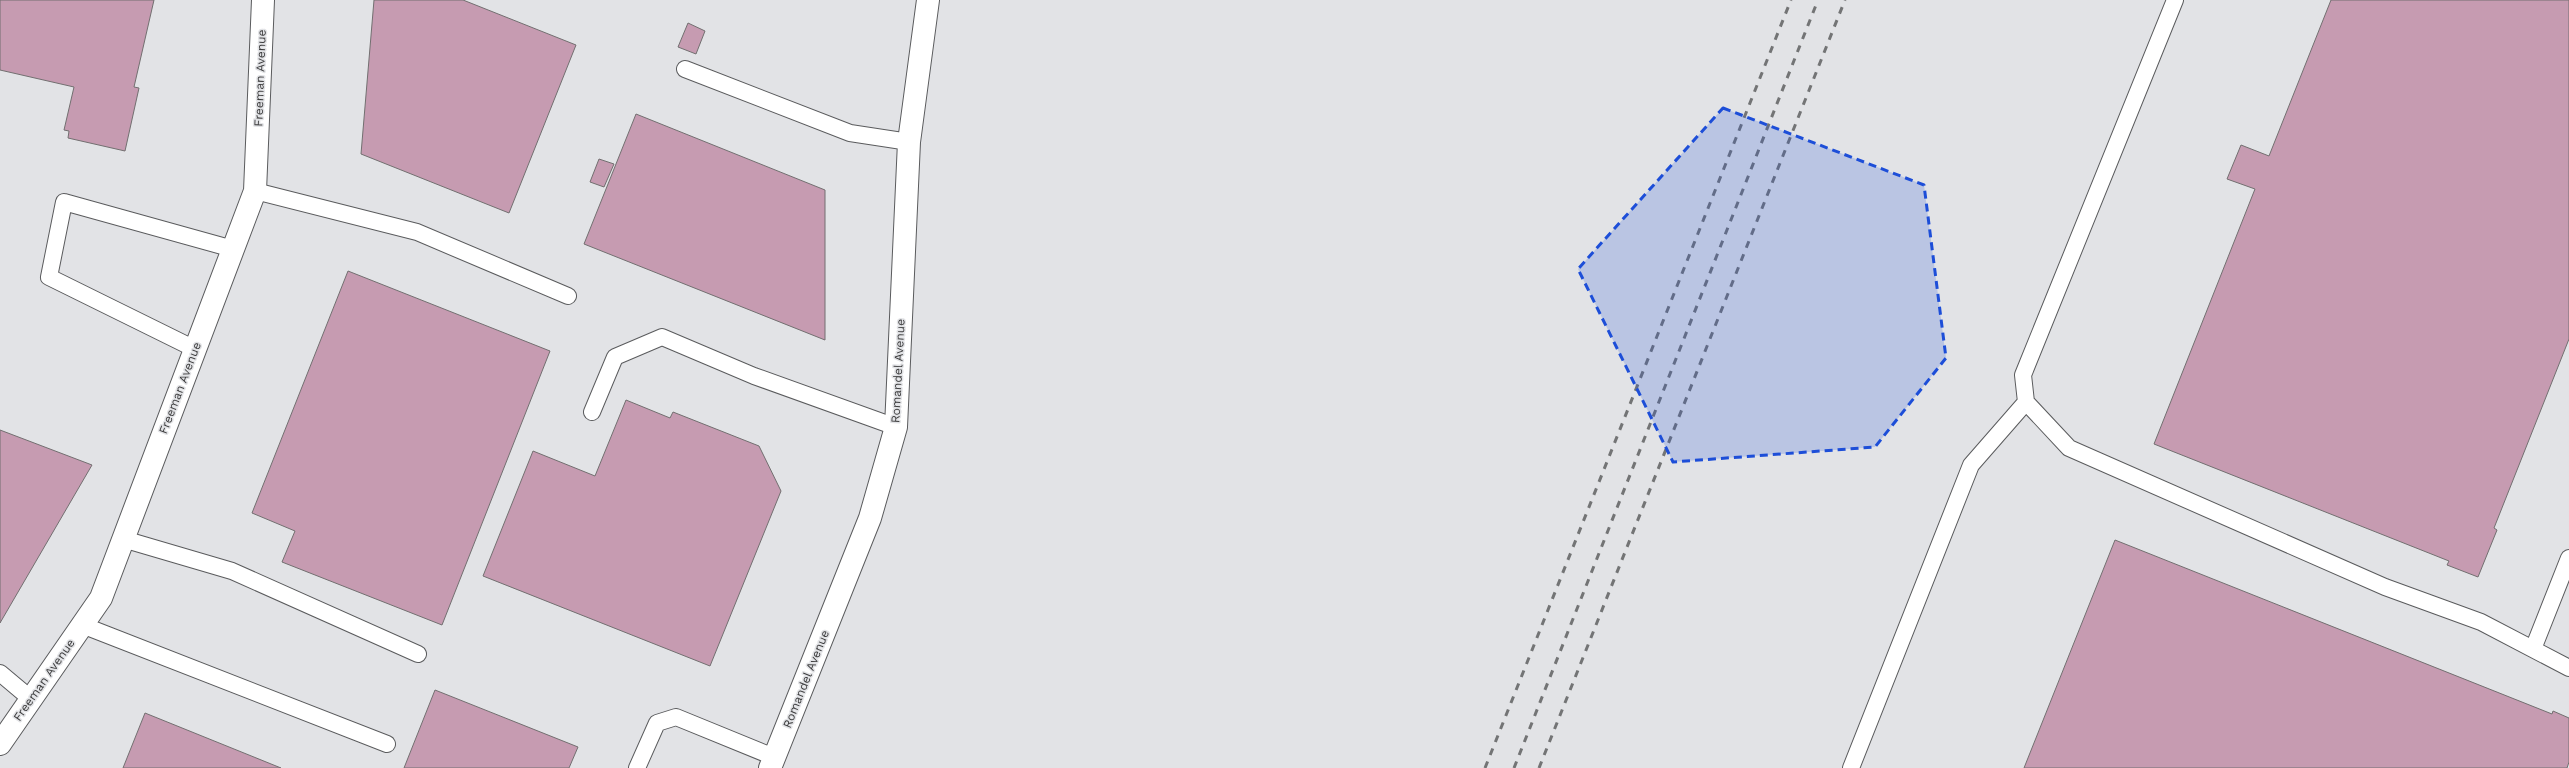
<svg xmlns="http://www.w3.org/2000/svg" width="2569" height="768" viewBox="0 0 2569 768" font-family="'Work Sans',sans-serif">
<rect width="100%" height="100%" fill="#e2e3e6"/>
<!-- building -->
<path fill="#c69bb1" stroke="#726f70" d="M0,0H154L134,87L139,88L125,151L68,138L69,131L64,130L74,87L0,70Z
M374,0H463L576,45L509,213L361,154Z
M2331,0H2569V339L2494,528L2497,530L2478,577L2447,565L2449,561L2154,444L2255,189L2227,179L2241,145L2269,156Z
M688,23L705,31L696,54L678,47Z
M636,114L825,190V340L584,244Z
M599,159L614,164L604,187L590,182Z
M348,271L550,351L442,625L282,562L295,531L252,513Z
M626,400L670,418L673,412L759,446L781,491L710,666L483,576L533,451L595,476Z
M0,430L92,465L0,623Z
M2115,540L2552,714L2553,711L2569,718V762L2567,768H2024Z
M435,690L578,747L569,768H404Z
M145,713L281,768H123Z"/>
<g fill="none" stroke-linecap="round" stroke-linejoin="round">
<defs>
<path id="service" d="M2175,0L2023,375L2026,402L2069,448L2385,587L2481,622L2569,668
M685,69L850,133L909,142
M255,191L417,232L568,296
M195,349L49,277L64,202L233,249
M592,412L615,357L662,337L754,376L896,427
M123,539L232,571L418,654
M82,625L387,744
M2533,649L2569,558
M0,673L31,699
M637,768L657,723L676,717L774,757
M1851,768L1971,465L2026,402"/>
<path id="minor" d="M770,768L870,518L896,427L909,142L928,0"/>
<path id="tertiary" d="M0,744L101,598L255,191L263,0"/>
</defs>
<!-- service casing -->
<use href="#service" stroke="#5a5b5d" stroke-width="18"/>
<!-- minor casing -->
<use href="#minor" stroke="#5a5b5d" stroke-width="24"/>
<!-- tertiary casing -->
<use href="#tertiary" stroke="#5a5b5d" stroke-width="24"/>
<!-- service -->
<use href="#service" stroke="#fff" stroke-width="16"/>
<!-- minor -->
<use href="#minor" stroke="#fff" stroke-width="22"/>
<!-- tertiary -->
<use href="#tertiary" stroke="#fff" stroke-width="22"/>
<!-- rail -->
<path stroke="#737475" stroke-width="3" stroke-dasharray="7 7" stroke-linecap="butt" d="M1485,768L1791,0
M1514,768L1818,0
M1539,768L1845,0"/>
</g>
<!-- marked area -->
<path fill="#1d4ed8" fill-opacity="0.2" stroke="#1d4ed8" stroke-width="3" stroke-dasharray="8 5" stroke-linejoin="round" d="M1723,108L1924,185L1946,358L1875,447L1673,462L1578,269Z"/>
<g text-anchor="middle" stroke-width="3" stroke-linejoin="round" paint-order="stroke">
<!-- street labels -->
<g font-size="12" fill="#3c3c3d" stroke="#e2e3e6">
<text transform="translate(260 78) rotate(-88)" y="4">Freeman Avenue</text>
<text transform="translate(898 371) rotate(-87)" y="4">Romandel Avenue</text>
<text transform="translate(180 388) rotate(-69)" y="4">Freeman Avenue</text>
<text transform="translate(806 679) rotate(-68)" y="4">Romandel Avenue</text>
<text transform="translate(44 680) rotate(-55)" y="4">Freeman Avenue</text>
</g>
</g>
</svg>
